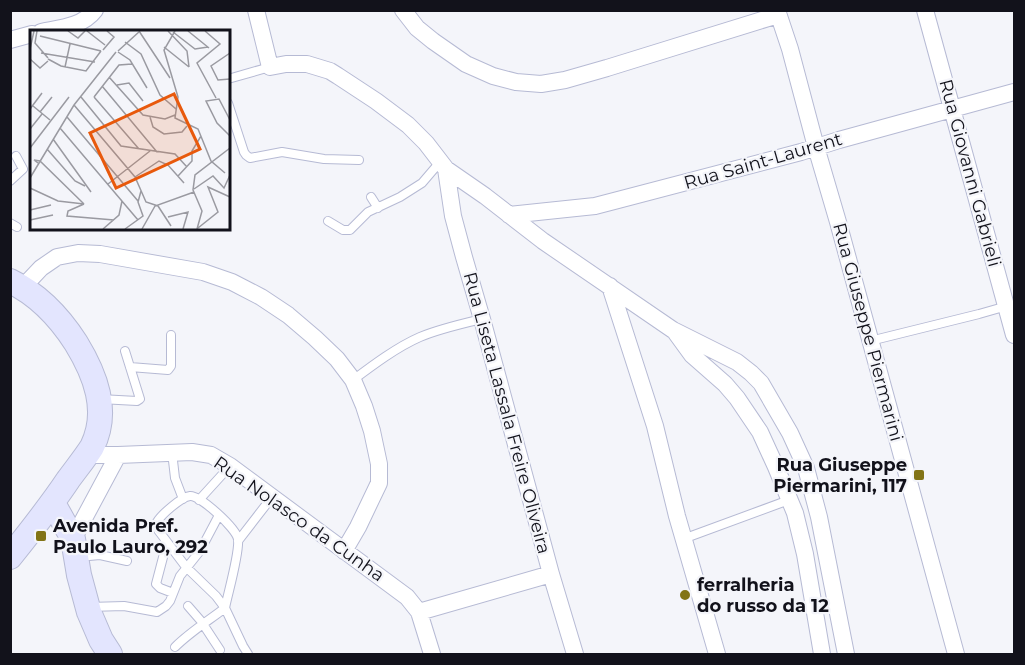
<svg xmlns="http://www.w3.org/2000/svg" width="1025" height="665" viewBox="0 0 1025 665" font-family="Montserrat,sans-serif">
<rect width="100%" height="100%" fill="#f4f5fa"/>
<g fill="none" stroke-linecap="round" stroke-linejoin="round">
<defs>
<path id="lane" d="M228,79L270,67
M228,103L244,152L246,155L250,158L282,152L324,159L359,160
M10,181L23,169L16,156
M371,197L378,208
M328,221L343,230H350L368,212L400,197L422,183L440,162
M10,223L17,227
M870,341L979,314L1007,306
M130,367L168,370L171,366V335
M353,380C373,365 397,347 420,337C439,329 461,324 482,319
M100,399L137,401L140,399L125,351
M172,452L175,478L183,499
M199,500L230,466
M683,539L789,500
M238,541L272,497
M167,542L156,584L160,588L173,593
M78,557L100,555L127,561
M188,606L201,621L220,650
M89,607L124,606L157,612L166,606L170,601L180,576L200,551L219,515
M225,608C228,593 240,552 238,539C236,528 200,495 190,496C181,497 161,515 157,522L158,530L186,567L216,596L225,608L243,646L248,654
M175,647C190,632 208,621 225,608"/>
<path id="street" d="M256,10L270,67L286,64H307L330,71L338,76L376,101L408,125L426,143L446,169L485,196L543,241L673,330L737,362L751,373L761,383L790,433L806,468L819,517L846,654
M403,10L417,28L433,41L466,64L493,76L516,82L541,84L565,80L607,68L778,15
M777,10L790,49L816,147L838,222L956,654
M925,10L1014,335
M41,32C60,28 82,27 95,10
M10,40L32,34
M446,169L453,216L464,257L482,319L551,574L575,654
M509,215L595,206L618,200L801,152L839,140L1014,92
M610,286L655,426L677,516L717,654
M23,287L41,268L57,257L78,253L100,254L203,272L232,282L261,297L288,315L315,338L337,359L353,380L364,406L372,431L379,464V483L358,527L344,551
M676,333L692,355L725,384L737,398L760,432L776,467L795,513L805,554L822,654
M86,455H118L192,452L211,455L230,466L407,597L419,612L432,654
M73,539L118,455
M419,612L551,574"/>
<path id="secondary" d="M10,281C37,294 60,318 76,343C95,374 110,411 92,447C85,458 76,469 68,480C50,507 30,532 10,557
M53,503L73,539L79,575L89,612L101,640L110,654"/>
</defs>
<!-- lane casing -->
<use href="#lane" stroke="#b6bad4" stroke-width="10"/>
<!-- street casing -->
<use href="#street" stroke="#b6bad4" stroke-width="18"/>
<!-- secondary casing -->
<use href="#secondary" stroke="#b6bad4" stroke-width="26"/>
<!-- lane -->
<use href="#lane" stroke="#fff" stroke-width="8"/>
<!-- street -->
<use href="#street" stroke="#fff" stroke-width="16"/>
<!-- secondary -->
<use href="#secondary" stroke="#e3e5fe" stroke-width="24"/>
</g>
<!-- markers -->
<g fill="#827416" stroke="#f4f5fa" stroke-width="2">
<rect x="913" y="469" width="12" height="12" rx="3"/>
<rect x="35" y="530" width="12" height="12" rx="3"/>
<circle cx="685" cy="595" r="6"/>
</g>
<g text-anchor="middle" stroke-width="4.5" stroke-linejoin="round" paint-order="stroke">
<!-- street labels -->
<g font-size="18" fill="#12121b" stroke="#f4f5fa">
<text transform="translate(763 161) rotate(-16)" y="6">Rua Saint-Laurent</text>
<text transform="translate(970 173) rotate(75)" y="6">Rua Giovanni Gabrieli</text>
<text transform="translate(868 332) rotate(75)" y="6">Rua Giuseppe Piermarini</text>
<text transform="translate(507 413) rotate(75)" y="6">Rua Liseta Lassala Freire Oliveira</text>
<text transform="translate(299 519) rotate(35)" y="6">Rua Nolasco da Cunha</text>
</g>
<!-- poi labels -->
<g font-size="18" font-weight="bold" fill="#12121b" stroke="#f4f5fa" text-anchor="start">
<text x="907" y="471" text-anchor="end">Rua Giuseppe<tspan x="907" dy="21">Piermarini, 117</tspan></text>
<text x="53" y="532">Avenida Pref.<tspan x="53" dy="21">Paulo Lauro, 292</tspan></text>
<text x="697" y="591">ferralheria<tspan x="697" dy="21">do russo da 12</tspan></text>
</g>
</g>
<!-- overview -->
<g transform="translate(30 30)">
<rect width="200" height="200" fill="#f4f5fa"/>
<path fill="none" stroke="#9a9aa1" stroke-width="1.5" d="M7,1L5,13L18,28M38,1L48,8L55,1M57,1L75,15M109,1L140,48M138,1L157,21L159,37M145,1L134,20L148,67L145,88L168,99L181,131L195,143M158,1L179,18M175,1L190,14L167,33L186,68M143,2L165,19L178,17M10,6L71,21M95,12L111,24L130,65L146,79M134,17L159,37M0,19L4,1M73,20L84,7L77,1M88,21L110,1M88,22L100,30L117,58M11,23L65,32M200,23L181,36L188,50L200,49M0,29L10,38L18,31M18,29L31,36L56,41L71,21M35,37L40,14M79,47L113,85L135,89L145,85M87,55L99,53L113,71M72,56L127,122M51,67L91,116L145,124L157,137M64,67L109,119M64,67L89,35L102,34M44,75L105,147L116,172L128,176L141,196M3,76L20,90M0,79L12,63M10,82L22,67M37,87L108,171M120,87L123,97L134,104L152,102L157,96M200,90L189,69L176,71L187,93L200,106M30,98L108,190M0,99L12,84M23,109L61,162M0,118L39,67M17,119L45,151L55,156M8,133L4,130L10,131L54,174M148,146L162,131V121L171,106M105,147L129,131L138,135L154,153M0,148L44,75L86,22M78,154L120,121M0,158L28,171L54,174M164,159L183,146L194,158L200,145M54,174L38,181L37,186L84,190M0,180L21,175M138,187L158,182L153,199M0,190L23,185M168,198L188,182L178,157L200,167M73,199L89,185L92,171M95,199L113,186L108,172L111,161M112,199L125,176L164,162M167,199L172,181L163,160L165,145L200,118"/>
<path fill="#e8590c" fill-opacity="0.15" stroke="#e8590c" stroke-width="3" d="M144,64L170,119L86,158L60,103Z"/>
<rect width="200" height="200" fill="none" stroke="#12121b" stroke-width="3"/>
</g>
<!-- border -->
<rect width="1025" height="665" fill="none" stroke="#12121b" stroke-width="24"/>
</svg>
